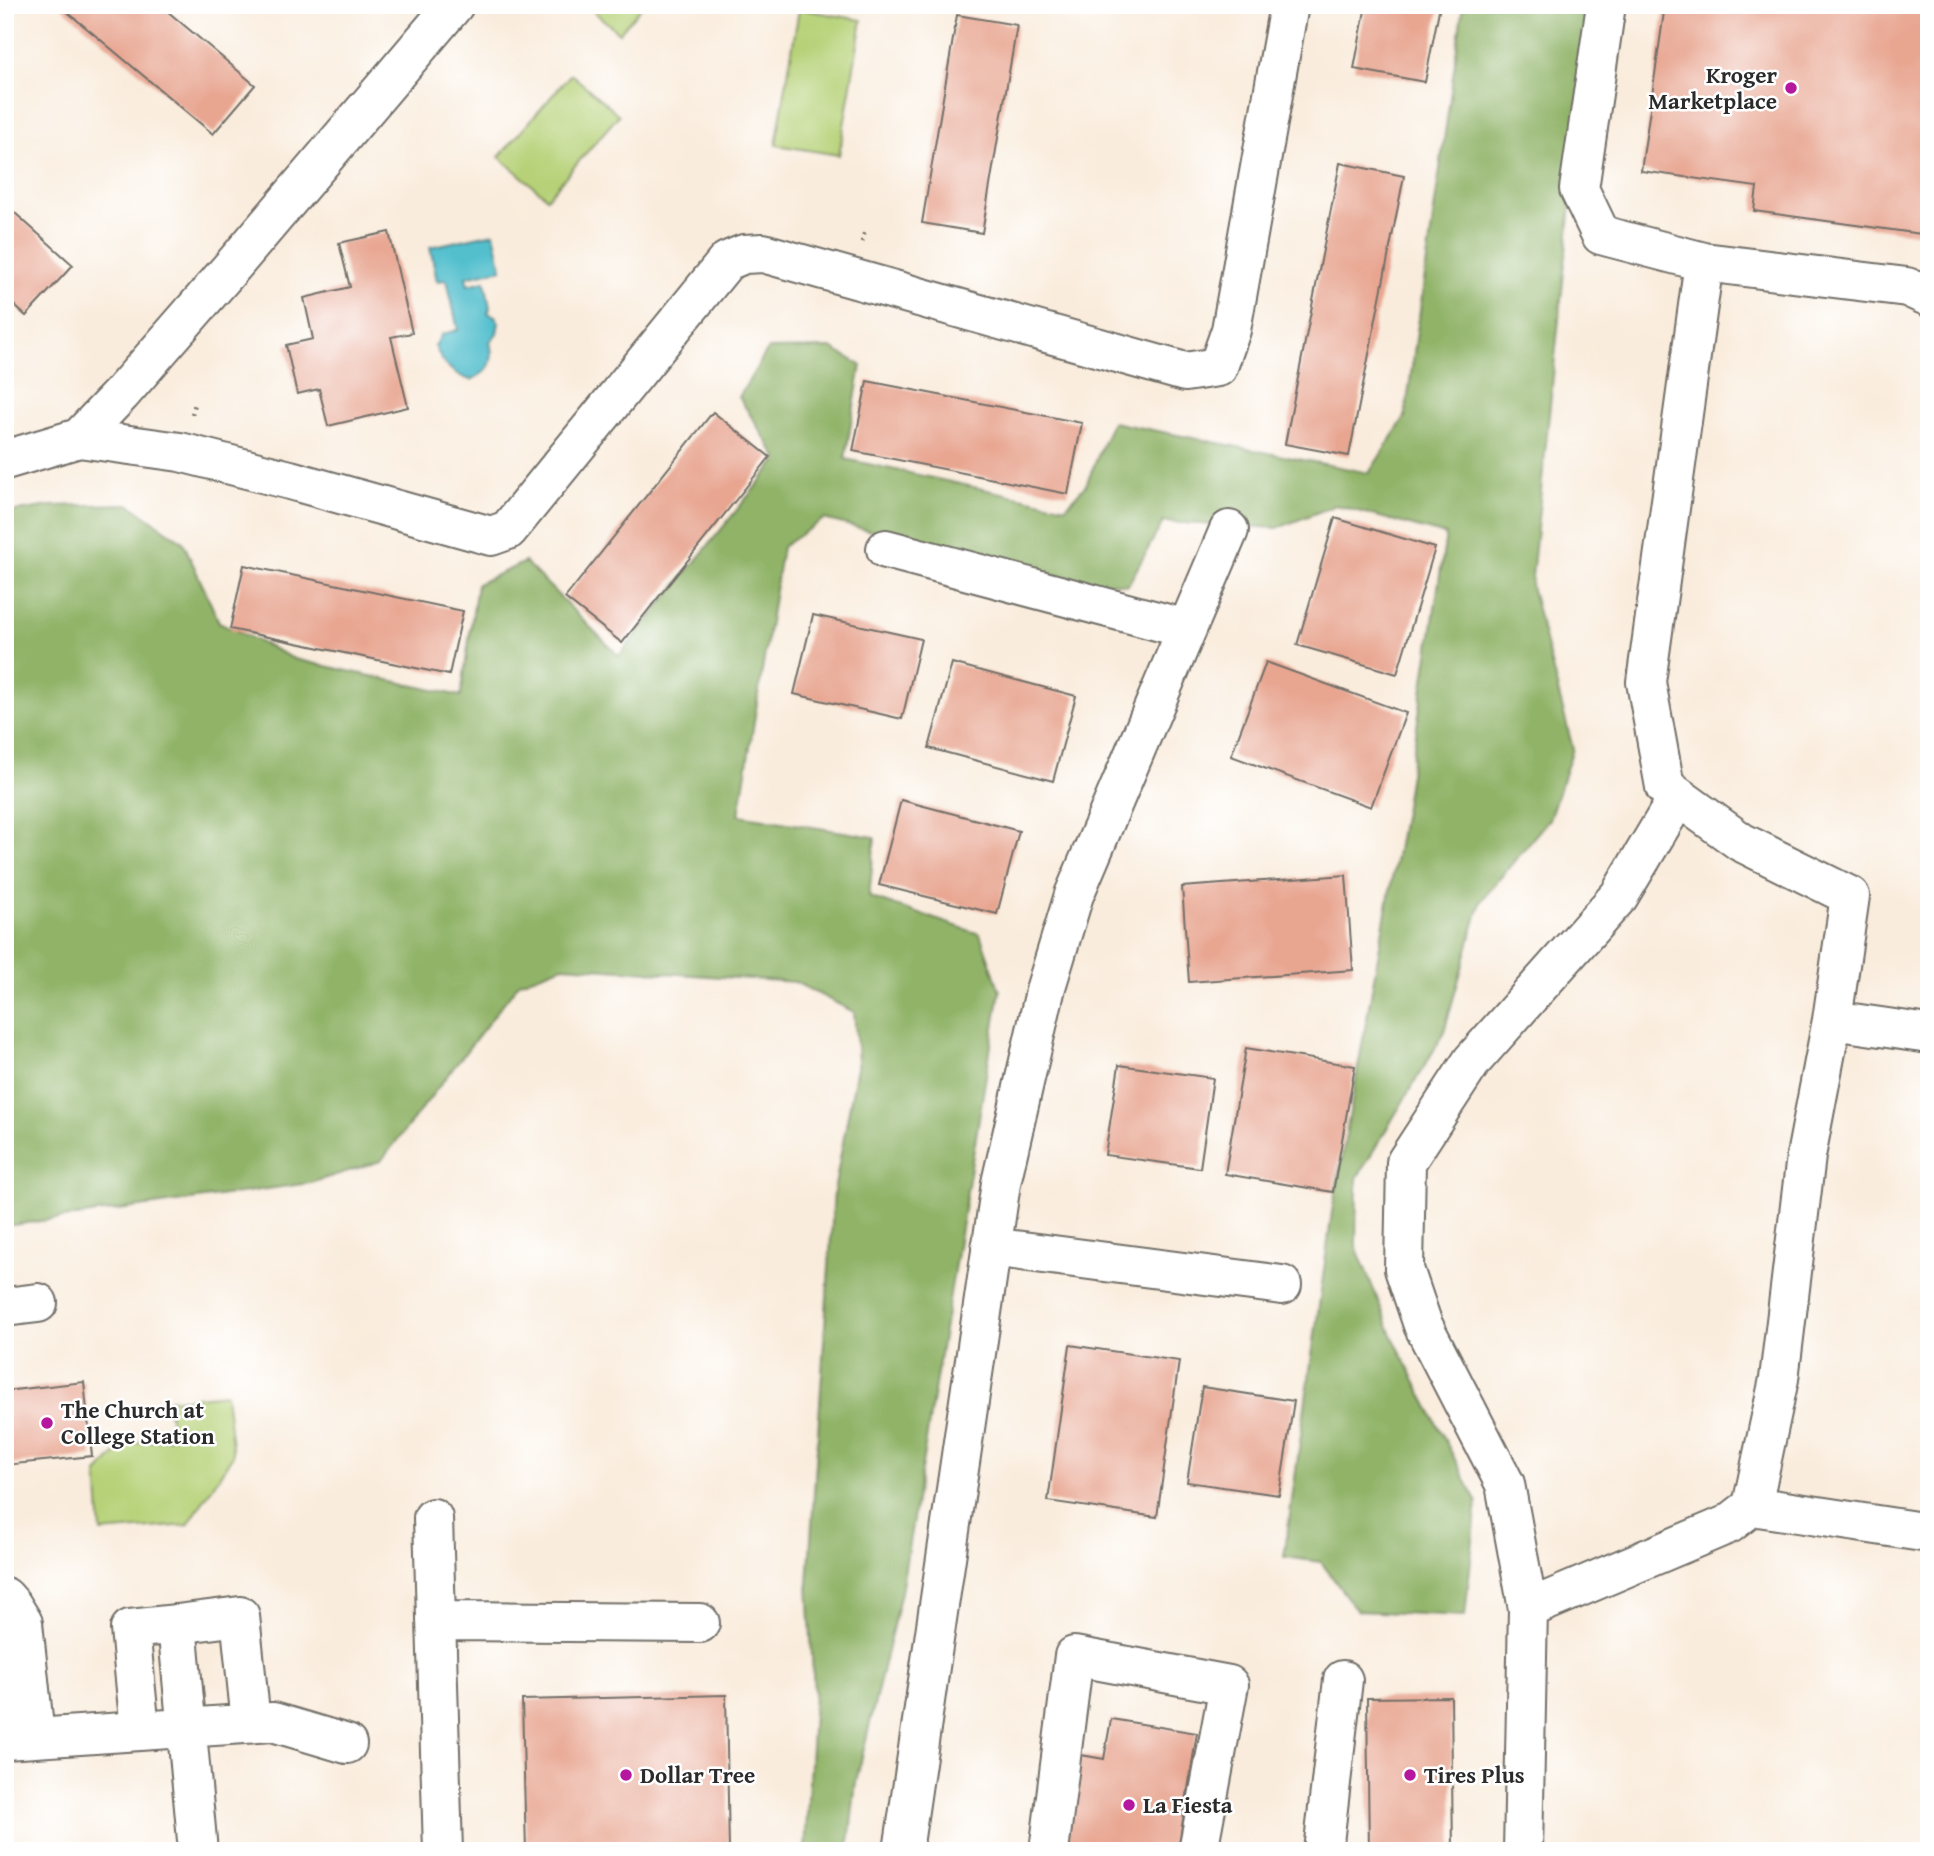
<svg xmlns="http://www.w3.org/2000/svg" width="1934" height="1856" viewBox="0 0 1934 1856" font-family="'Gentium Book Plus',serif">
<rect width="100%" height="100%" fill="#fff"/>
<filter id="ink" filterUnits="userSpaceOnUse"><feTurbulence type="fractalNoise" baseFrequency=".0143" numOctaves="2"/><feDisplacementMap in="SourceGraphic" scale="14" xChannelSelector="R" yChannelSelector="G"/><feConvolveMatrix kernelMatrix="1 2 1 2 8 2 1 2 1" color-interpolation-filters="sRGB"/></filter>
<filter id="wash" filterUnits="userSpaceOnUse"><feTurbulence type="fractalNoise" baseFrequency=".00686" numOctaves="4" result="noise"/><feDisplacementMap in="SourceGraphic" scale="28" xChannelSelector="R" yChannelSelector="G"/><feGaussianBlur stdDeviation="1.57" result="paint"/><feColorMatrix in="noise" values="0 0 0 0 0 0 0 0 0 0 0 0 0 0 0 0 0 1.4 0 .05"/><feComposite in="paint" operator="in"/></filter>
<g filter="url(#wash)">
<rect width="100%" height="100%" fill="#f9ecdc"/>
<!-- green -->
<path fill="#b6d177" stroke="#707e51" stroke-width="2" d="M586,5H643L619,33Z
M799,9L862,20L839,155L776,145Z
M571,74L619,115L547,198L499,157Z
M226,1394L233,1455L188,1525L101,1532L97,1473L125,1444L172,1438L168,1400Z"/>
<!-- forest -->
<path fill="#90b368" stroke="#5e6f4a" stroke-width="2" d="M1463,5H1592L1531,586L1573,749L1549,819L1481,901L1443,1035L1357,1178L1356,1246L1392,1335L1477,1503L1465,1616L1357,1611L1321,1562L1284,1557L1332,1212L1405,806L1446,535L1336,505L1278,528L1163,522L1128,585L1040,574L824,519L782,547L739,815L875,837L869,897L980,934L1000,991L901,1592L856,1782L848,1851H805L814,1694L808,1584L834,1191L858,1061L854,1012L795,982L563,966L520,982L381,1161L310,1183L5,1226V513L50,506L129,504L183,542L219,622L294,659L461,696L477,584L525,562L619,656L778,459L739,397L768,349L831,348L861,365L845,459L1066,507L1086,485L1112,422L1369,473L1405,417Z"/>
<!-- water -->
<path fill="#53bfcd" stroke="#3f757c" stroke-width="2" d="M494,233L502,269L466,277L468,285L485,281L490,308L488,313L495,316L499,322L497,333L490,342C495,362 490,371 471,380C453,375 442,364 435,346L442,334L458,330L447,280L437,281L430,247Z"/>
<g id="blocks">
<!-- building -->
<path fill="#e8a691" d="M59,5H160L255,85L213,134Z
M1366,5H1440L1425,82L1354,69Z
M1665,5H1929V235L1754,211L1757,187L1641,171Z
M957,15L1017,25L982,233L922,223Z
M1340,163L1404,176L1349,456L1285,444Z
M5,204L73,265L26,316L5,297Z
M389,232L412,333L391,337L408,407L328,426L319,389L297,394L286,345L313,339L304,298L350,287L339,243Z
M867,381L1082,423L1068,494L853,451Z
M713,412L770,457L622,643L565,598Z
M1335,518L1435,548L1397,674L1297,645Z
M244,565L463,611L449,675L230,629Z
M813,615L921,639L902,719L794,694Z
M1266,662L1406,713L1371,807L1231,756Z
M952,663L1076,696L1053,781L929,748Z
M901,800L1019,831L997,914L879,885Z
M1346,875L1353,970L1189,982L1182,887Z
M1246,1048L1355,1066L1333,1192L1225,1174Z
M1119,1065L1213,1078L1200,1168L1105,1155Z
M1070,1345L1179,1361L1157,1517L1048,1501Z
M84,1382L92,1456L5,1465V1391Z
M1202,1387L1294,1401L1279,1495L1187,1482Z
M726,1695L729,1851H526L522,1700Z
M1451,1697L1453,1851H1369L1367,1698Z
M1111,1719L1197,1733L1178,1851H1065L1081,1755L1104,1759Z"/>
</g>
</g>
<g filter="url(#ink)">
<use href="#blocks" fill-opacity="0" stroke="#736f69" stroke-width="2"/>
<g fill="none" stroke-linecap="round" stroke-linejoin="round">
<defs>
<path id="minor" d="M1606,5L1579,189L1601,235L1704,262L1907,287L1929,297
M1704,262L1646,682L1665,787L1741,842L1850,896L1832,1020L1929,1034
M79,438L180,452L290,480L491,536L508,530L727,261L744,254L763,253L1185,372L1218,367L1231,330L1289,5
M5,460L79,438L121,394L236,262L454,5
M886,549L1187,629
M991,1247L1282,1285
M5,1307L38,1303
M1752,1506L1929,1533
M433,1518L443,1851
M5,1597L12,1605L23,1623L35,1737
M1528,1609L1729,1524L1752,1506L1779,1379L1806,1156L1832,1020
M436,1621L700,1623
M177,1624L240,1616L251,1723
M140,1730L130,1629L177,1624L198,1851
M5,1740L273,1722L347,1744
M903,1851L1001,1183L1046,987L1074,895L1229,530
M1049,1851L1074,1656L1229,1685L1198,1851
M1323,1851L1343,1680
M1523,1851L1528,1609L1505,1484L1423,1325L1404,1269L1406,1162L1472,1061L1619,896L1678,797"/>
</defs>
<!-- minor casing -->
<use href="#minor" stroke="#736f69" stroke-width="42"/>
<!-- path -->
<path stroke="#736f69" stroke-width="4.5" stroke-dasharray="2 5" stroke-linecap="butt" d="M862,242L865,230
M192,414L195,404"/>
<!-- minor -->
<use href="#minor" stroke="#fff" stroke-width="38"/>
</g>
</g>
<!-- markers -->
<g fill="#b5179e" stroke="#fff" stroke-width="2.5">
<circle cx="1791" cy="88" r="7"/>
<circle cx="47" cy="1423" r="7"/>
<circle cx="626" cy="1775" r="7"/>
<circle cx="1410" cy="1775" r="7"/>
<circle cx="1129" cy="1805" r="7"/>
</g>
<g text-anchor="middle" stroke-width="5" stroke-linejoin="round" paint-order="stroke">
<!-- poi labels -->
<g font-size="23" font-weight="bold" fill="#2b2b2b" stroke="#fff" text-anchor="start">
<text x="1777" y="83" text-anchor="end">Kroger<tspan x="1777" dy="26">Marketplace</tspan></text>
<text x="61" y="1418">The Church at<tspan x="61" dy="26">College Station</tspan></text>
<text x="640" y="1783">Dollar Tree</text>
<text x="1424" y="1783">Tires Plus</text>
<text x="1143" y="1813">La Fiesta</text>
</g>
</g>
<!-- margin -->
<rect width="1934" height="1856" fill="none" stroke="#fff" stroke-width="28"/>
</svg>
